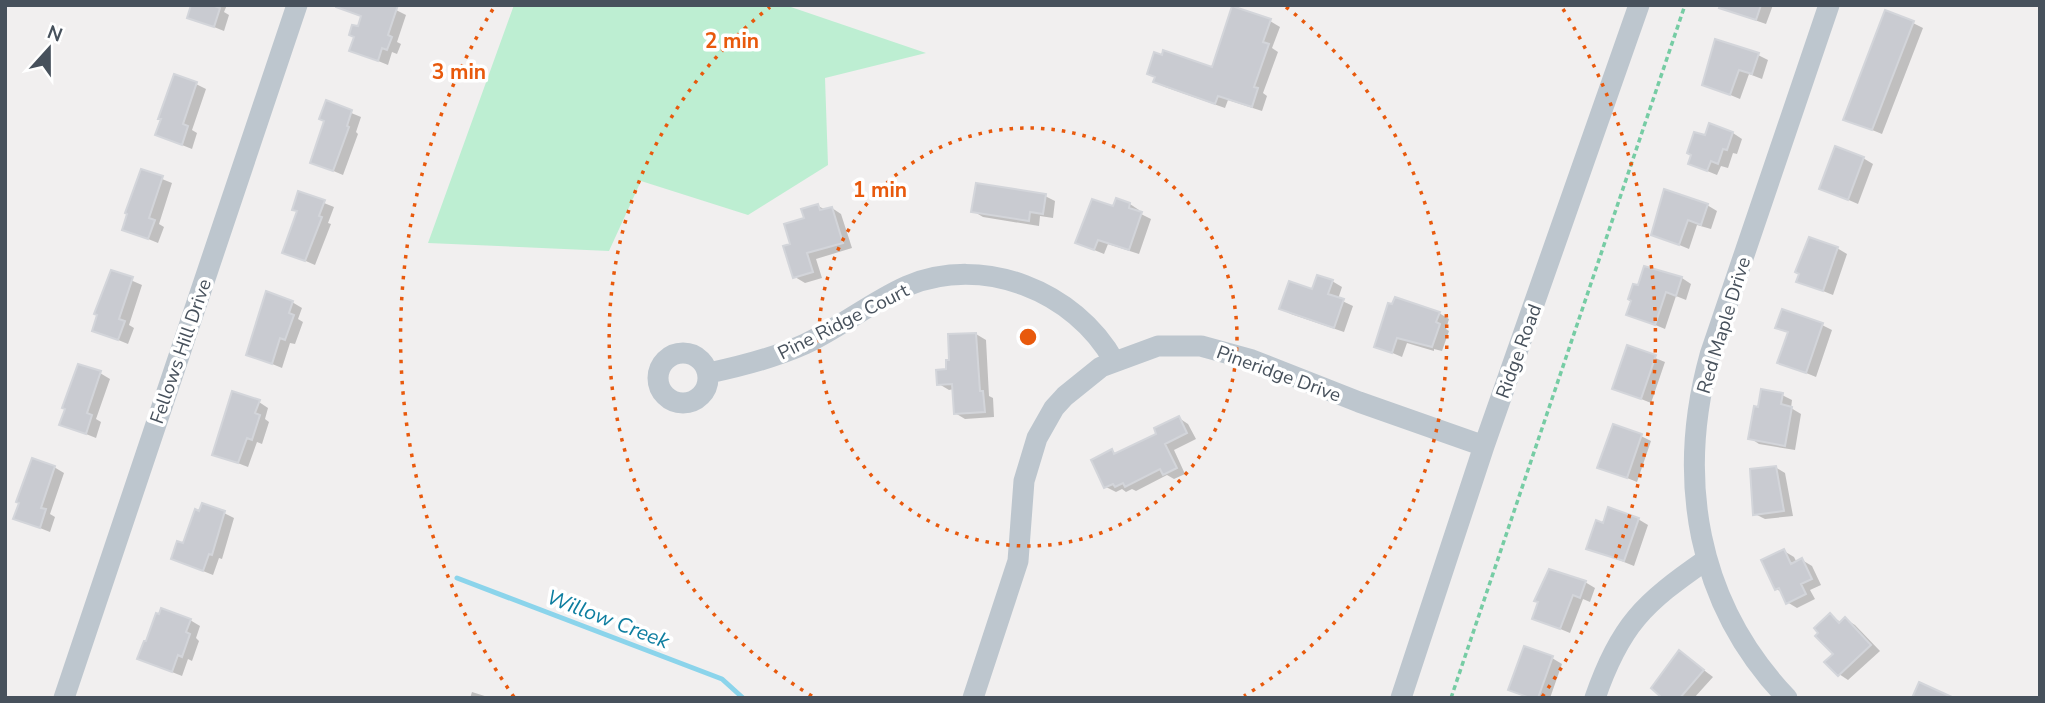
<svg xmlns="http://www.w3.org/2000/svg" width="2045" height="703" viewBox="0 0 2045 703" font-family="'Nunito Sans',sans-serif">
<rect width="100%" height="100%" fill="#f1efef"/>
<!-- green -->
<path fill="#bdeed2" d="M514,5H785L926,53L825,78L828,165L748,215L641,181L609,251L428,243Z"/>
<!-- shadow -->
<path fill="#0003" d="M193,5H227L224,12L229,15L224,31L189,17Z
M386,5L406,15L397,42L401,44L397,54L392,52L388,65L351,50L359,28Z
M1731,5H1773L1766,24L1740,15L1730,10Z
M1270,21L1280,27L1272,48L1278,52L1263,93L1267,96L1262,111L1228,100L1225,108L1165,87L1155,82L1213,69Z
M1913,23L1923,28L1882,134L1845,119Z
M1758,55L1768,60L1762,79L1749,74L1740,99L1704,84Z
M196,84L206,89L192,130L197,133L192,149L157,135Z
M327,103L361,117L356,132L358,134L343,175L312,162L326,121Z
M1733,133L1742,139L1737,154L1733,153L1728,168L1721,166L1717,175L1690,164L1706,138Z
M1863,158L1873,164L1858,204L1821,188Z
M142,171L172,183L159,224L164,227L158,243L124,229Z
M299,193L334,207L328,223L331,224L315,265L285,252L299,212Z
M1045,196L1055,201L1053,218L1040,216L1039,226L983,217L973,211Z
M1130,204L1139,210V213L1151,219L1139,254L1108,244L1104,254L1077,243L1114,208Z
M1707,205L1717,211L1711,229L1697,225L1689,249L1653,234Z
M818,206L826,210L832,208L841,214L852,248L816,259L822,278L805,283L795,277L792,245L806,219Z
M1837,248L1847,254L1833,295L1798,281Z
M1645,268L1682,278L1691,284L1686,300L1676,296L1665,329L1629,314Z
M112,272L142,285L129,325L134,328L128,344L94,330Z
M1332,281L1342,287L1338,299L1353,306L1344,332L1291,314L1281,309Z
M292,302L302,308L298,319L303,322L295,344L290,343L282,368L248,354Z
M1439,313L1449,319L1446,329L1449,331L1442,351L1434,349V351L1407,343L1402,357L1376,346Z
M1822,325L1832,330L1816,377L1779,362L1789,333L1778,327Z
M976,334L986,340L989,396L993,398L994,417L965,419L955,413L954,389L949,390L939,384Z
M1628,347L1665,362L1651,403L1614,388Z
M100,373L110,379L96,419L101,422L96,438L61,424Z
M1782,395L1792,400L1791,408L1801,414L1795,450L1759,444L1750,438L1759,409Z
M259,402L268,408L265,419L269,422L262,444L257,442L248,467L214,454Z
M1179,418L1188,424L1196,439L1174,450L1185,474L1174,479L1167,475L1136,491L1132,489L1126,492L1122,489L1116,492L1106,487L1112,451L1117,455L1159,434Z
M1641,436L1651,441L1637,482L1600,467Z
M54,467L64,473L50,514L55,517L50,532L15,518Z
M1775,467L1785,473L1793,516L1765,519L1755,514Z
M224,513L234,518L222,559L219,558L213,575L173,559L184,546Z
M1638,519L1648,525L1634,566L1589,548Z
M1784,551L1794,557L1797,563L1802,560L1812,566L1821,585L1810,590L1815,599L1797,608L1787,602L1782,592L1776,589Z
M1585,582L1595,588L1590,602L1583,599L1570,633L1534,618Z
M1830,615L1842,623L1845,619L1855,625L1880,651L1848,680L1839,674Z
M190,620L200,626L196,638L199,641L192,661L188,659L182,676L139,659Z
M1680,652L1713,677L1694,698H1665Z
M1552,658L1562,664L1550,698H1528L1511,690Z
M472,692L491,698H470Z"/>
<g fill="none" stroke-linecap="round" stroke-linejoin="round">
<!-- stream -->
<path stroke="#8bd4eb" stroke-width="5" d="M457,578L722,679L743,698"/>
</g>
<!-- building -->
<path fill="#c9cbd1" stroke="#d3d5da" stroke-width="2" d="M191,5H212L220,8L214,27L187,18Z
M336,5H398L388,35L392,37L387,50L382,48L378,61L349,51L354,37L349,35L352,25L358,26L361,16L336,7Z
M1720,5H1761L1756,20L1719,8Z
M1232,6L1271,19L1263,42L1269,44L1254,87L1258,88L1252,107L1218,96L1215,104L1153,82L1155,77L1147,74L1154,52L1162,55L1163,50L1212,67Z
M1885,10L1914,21L1872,130L1843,120Z
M1715,39L1759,53L1752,74L1739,70L1730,95L1702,85Z
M174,74L197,82L183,124L188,126L182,145L155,135L161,119H158Z
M326,100L352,110L347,126L349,127L333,171L310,163L324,121L319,119Z
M1709,123L1733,132L1727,150L1723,149L1718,164L1711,161L1707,171L1688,164L1691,155L1687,153L1694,132L1705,135Z
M1835,146L1864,157L1848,200L1819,189Z
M141,169L163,176L149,218L155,220L148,239L122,230L127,214L125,213Z
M976,183L1046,194L1043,214L1030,212L1029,221L971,212Z
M1664,189L1708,204L1701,225L1688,220L1679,245L1651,235Z
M298,191L325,200L319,216L322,217L305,261L282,253L297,211L292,210Z
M1116,198L1130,203L1129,208L1142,212L1129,250L1098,240L1094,250L1075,243L1092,199L1113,206Z
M818,204L820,210L832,207L843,243L807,253L813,272L793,278L783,246L790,244L784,224L804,218L801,209Z
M1809,237L1838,247L1823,291L1796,282L1799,274L1795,272Z
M1644,266L1682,277L1676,296L1666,292L1655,325L1626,315L1631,301L1628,299L1633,284L1638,285Z
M111,270L133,277L119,319L125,321L118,340L92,331L97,315L94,314Z
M1317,275L1333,280L1328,294L1344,299L1334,328L1279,309L1289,281L1312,289Z
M266,291L293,301L289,313L294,315L285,340L280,338L272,364L246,355Z
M1395,297L1440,312L1436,322L1440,324L1432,347L1397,338L1392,353L1374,347L1388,303L1392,304Z
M1782,309L1823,323L1806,373L1777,363L1788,332L1775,328Z
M976,333L980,391H983L985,412L954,414L952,384L937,385L936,370L946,369V360H949L948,334Z
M1627,345L1656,355L1641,399L1612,389Z
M78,364L101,371L87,413L92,415L86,434L59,425L65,409L62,408Z
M1761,389L1783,393L1781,404L1792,407L1785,446L1748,439L1754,406L1758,407Z
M232,391L260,400L255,413L260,415L252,440L247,438L238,463L212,455Z
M1179,416L1187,433L1165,444L1177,468L1163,475L1160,469L1125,487L1123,483L1115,487L1113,484L1104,488L1091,460L1112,449L1114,454L1156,434L1154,428Z
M1613,424L1642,434L1627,478L1597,468Z
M32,458L55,466L41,508L46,509L40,528L13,519L19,503L16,502Z
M1776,466L1784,511L1753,515L1750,469Z
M202,503L225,511L212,555L209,554L203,571L171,559L177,541L183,543L195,509L199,511Z
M1608,507L1639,518L1624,561L1586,549L1596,520L1603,523Z
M1784,549L1791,564L1802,558L1812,579L1801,584L1806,594L1786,604L1779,588L1775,590L1761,560Z
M1549,569L1586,581L1580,598L1573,595L1560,629L1532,619L1538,602L1534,601Z
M161,608L191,619L186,632L190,634L182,657L178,655L172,672L137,659L144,641H146L156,613L159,614Z
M1830,613L1839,623L1845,617L1871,645L1838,676L1824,662L1833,654L1815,636L1818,633L1814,628Z
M1524,646L1553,656L1538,698H1530L1508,690Z
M1679,650L1704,670L1680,698H1662L1651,688Z
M1919,682L1954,698H1912Z"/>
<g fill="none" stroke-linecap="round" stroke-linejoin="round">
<!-- path -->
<path stroke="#76cca4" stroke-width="3.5" stroke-dasharray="5 3.5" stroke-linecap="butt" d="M1451,698L1685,5"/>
<!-- minor -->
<path stroke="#bdc6ce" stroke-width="21" d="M658 378a25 25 0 1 1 50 0a25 25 0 1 1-50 0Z
M709,373C742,366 774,358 805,344C841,327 871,302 907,286C983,254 1075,291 1114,361
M64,698L297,5
M973,698L1018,561L1024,481L1037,438L1054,408L1065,396L1101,367L1158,346H1201L1252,360L1359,402L1484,446
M1401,698L1484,446L1639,5
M1595,698C1620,625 1644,603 1706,560
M1787,698C1696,603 1676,478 1710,355L1829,5"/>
</g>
<!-- distance rings -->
<g fill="none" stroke="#e8590c" stroke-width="3.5" stroke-dasharray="3.5 7">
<circle cx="1028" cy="337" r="209"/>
<path d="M812 696A419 419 0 0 1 770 7M1286 7A419 419 0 0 1 1244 696"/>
<path d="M514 697A628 628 0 0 1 493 9M1563 9A628 628 0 0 1 1542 697"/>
</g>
<g text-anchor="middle" stroke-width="7" stroke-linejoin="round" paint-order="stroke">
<!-- street labels -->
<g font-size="19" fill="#47515c" stroke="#fff">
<text transform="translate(843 321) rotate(-27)" y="7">Pine Ridge Court</text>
<text transform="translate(1723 325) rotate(-73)" y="7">Red Maple Drive</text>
<text transform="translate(180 351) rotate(-71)" y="7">Fellows Hill Drive</text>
<text transform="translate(1518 351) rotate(-70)" y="7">Ridge Road</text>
<text transform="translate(1279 373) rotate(20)" y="7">Pineridge Drive</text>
</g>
<!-- water labels -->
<g font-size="21" font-style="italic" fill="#0e7ea0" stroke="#fff">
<text transform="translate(608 619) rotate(21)" y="7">Willow Creek</text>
</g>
</g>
<circle cx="1028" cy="337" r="10" fill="#e8590c" stroke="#fff" stroke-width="3.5"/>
<g font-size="21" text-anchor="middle" font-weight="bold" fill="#e8590c" stroke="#fff" stroke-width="7" stroke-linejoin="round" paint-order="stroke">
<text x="732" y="48">2 min</text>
<text x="459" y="79">3 min</text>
<text x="880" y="197">1 min</text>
</g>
<!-- border -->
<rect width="2045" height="703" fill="none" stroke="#47515c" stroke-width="14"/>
<!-- north arrow -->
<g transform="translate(49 49) rotate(21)" stroke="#ffffff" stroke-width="5" paint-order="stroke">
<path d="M0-5L12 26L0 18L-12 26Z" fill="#47515c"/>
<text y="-10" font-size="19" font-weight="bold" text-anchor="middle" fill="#47515c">N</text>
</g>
</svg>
